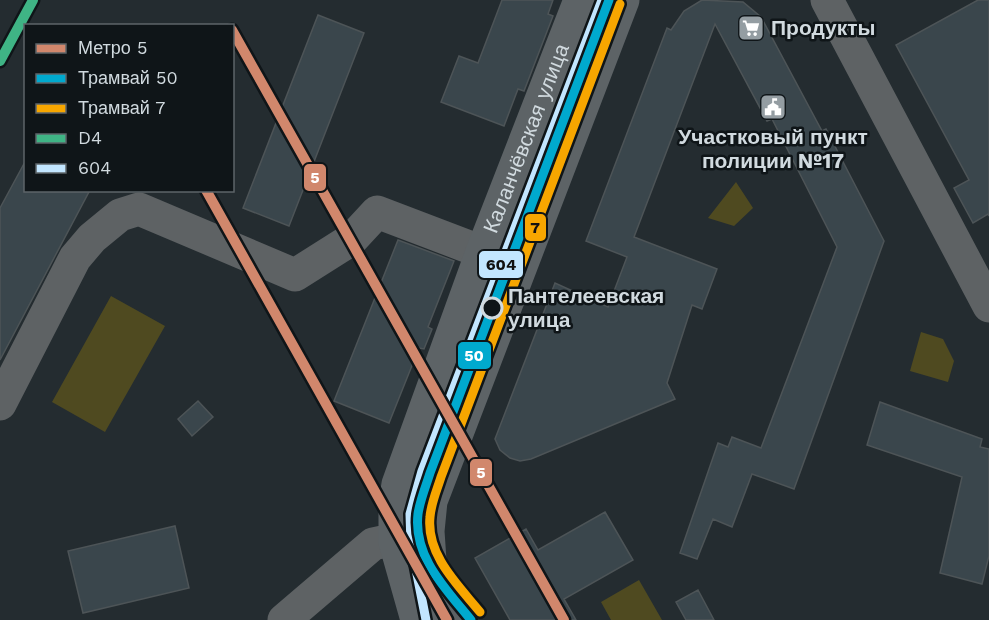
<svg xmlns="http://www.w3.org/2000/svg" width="989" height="620" viewBox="0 0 989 620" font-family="'Work Sans',sans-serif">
<rect width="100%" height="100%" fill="#242c30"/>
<!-- green -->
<path fill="#4f4a20" d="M736,182L753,208L734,226L708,218Z
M111,296L165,326L105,432L52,402Z
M921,332L943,339L954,361L948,382L910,371Z
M639,580L662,620H611L601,602Z"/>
<!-- building -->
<path fill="#3a464c" stroke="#4d5457" stroke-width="1.5" d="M502,0H553L548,14L553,16L524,91L518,89L504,126L441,102L459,56L478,63Z
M702,0L743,2L761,17L822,131L826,129L884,241L794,489L752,474L732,527L713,519L697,559L680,553L718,443L728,447L732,437L761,448L837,247L772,119L767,121L715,24L634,237L717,269L702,309L692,305L667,383L675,399L531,459L520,461L510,458L500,450L495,439L555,283L608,307L627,257L586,241L667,28L671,30L684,11Z
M978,0H989V216L988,214L973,223L954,188L969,180L896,45Z
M318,15L364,33L289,226L243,208Z
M26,160V190H90L0,360V208Z
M398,240L454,261L428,327L432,329L424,349L419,348L389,423L334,401Z
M198,401L213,417L192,436L178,419Z
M880,402L982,439L980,447L989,449V556L982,584L940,573L962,477L867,445Z
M605,512L633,560L564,599L576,620H510L475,558L526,529L538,550Z
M175,526L189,588L83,613L68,551Z
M698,590L714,620H686L676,602Z"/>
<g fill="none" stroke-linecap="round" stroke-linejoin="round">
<!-- minor -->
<path stroke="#5e6264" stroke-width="33" d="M827,0L989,306
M0,404L75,258L92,238L120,215L139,209L295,275L352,239L377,212L482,252
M284,620L373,544C385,541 393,541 404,547L460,620"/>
<!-- major -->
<g stroke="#5d6366" stroke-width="33">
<path id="s1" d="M417,620L395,542V503L398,484L482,252L580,0"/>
<path d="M434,620L428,531L431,501L623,0"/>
</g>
<defs>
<path id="bus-1" d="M426,620L411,544L410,514L422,471L602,0"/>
</defs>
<!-- bus-1 casing -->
<use href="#bus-1" stroke="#0f1518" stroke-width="14"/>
<!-- bus-1 -->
<use href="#bus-1" stroke="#c2e6ff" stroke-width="9"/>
<defs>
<path id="rail-1" d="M0,61L33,0"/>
</defs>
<!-- rail-1 casing -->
<use href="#rail-1" stroke="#0f1518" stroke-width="15"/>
<!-- rail-1 -->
<use href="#rail-1" stroke="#3fb485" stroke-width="10"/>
<defs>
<path id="tram-1" d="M471,620C446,589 413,557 418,514C420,500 426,486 430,473L609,0"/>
<path id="tram-2" d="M480,612C458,585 426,555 430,517C431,503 437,490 441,477L620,4"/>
</defs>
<!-- tram-1 casing -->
<use href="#tram-1" stroke="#0f1518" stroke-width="14"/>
<!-- tram-2 casing -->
<use href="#tram-2" stroke="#0f1518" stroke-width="14"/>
<!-- tram-1 -->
<use href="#tram-1" stroke="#00a9ce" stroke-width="9"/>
<!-- tram-2 -->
<use href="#tram-2" stroke="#f7a600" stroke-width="9"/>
<defs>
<path id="metro-1" d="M232,30L564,620
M206,190L447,620"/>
</defs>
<!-- metro-1 casing -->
<use href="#metro-1" stroke="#0f1518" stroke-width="15"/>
<!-- metro-1 -->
<use href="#metro-1" stroke="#d1876c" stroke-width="10"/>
</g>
<!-- icons -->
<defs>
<symbol id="supermarket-square" viewBox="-11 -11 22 22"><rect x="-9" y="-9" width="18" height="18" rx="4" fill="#949da2" stroke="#0f1518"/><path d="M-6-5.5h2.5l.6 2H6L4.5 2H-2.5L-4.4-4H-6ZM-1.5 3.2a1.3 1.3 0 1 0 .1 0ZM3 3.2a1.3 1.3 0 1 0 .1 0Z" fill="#fff"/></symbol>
<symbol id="civic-square" viewBox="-11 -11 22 22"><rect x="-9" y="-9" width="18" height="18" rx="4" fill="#949da2" stroke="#0f1518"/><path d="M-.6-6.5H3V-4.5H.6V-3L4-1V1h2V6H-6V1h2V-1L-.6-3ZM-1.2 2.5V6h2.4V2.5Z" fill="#fff"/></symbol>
</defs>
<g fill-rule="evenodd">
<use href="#supermarket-square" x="736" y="13" width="30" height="30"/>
<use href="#civic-square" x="758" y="92" width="30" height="30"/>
</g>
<!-- markers -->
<circle fill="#0f1518" stroke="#d1dadf" stroke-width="3" cx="492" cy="308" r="10"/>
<g text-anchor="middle" stroke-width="5" stroke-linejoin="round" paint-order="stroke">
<!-- poi labels -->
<g font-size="21" font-weight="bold" fill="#d1dadf" stroke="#0f1518" text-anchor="start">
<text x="771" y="35">Продукты</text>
<text x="773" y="144" text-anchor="middle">Участковый пункт<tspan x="773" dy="24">полиции №17</tspan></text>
</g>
<!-- street labels -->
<g font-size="21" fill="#d1dadf" stroke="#0f1518">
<text dy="7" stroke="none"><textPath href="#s1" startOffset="508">Каланчёвская улица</textPath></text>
</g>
<!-- stop labels -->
<g font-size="21" font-weight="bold" fill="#d1dadf" stroke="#0f1518" text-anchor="start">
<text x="508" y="303">Пантелеевская<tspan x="508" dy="24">улица</tspan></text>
</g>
</g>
<g stroke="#0f1518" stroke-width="2">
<rect x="303" y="163" width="24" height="29" rx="6" fill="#d1876c"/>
<rect x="524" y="213" width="23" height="29" rx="6" fill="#f7a600"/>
<rect x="478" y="250" width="46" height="29" rx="6" fill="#c2e6ff"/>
<rect x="457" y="341" width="35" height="29" rx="6" fill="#00a9ce"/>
<rect x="469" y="458" width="24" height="29" rx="6" fill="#d1876c"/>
</g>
<g font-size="16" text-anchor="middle" font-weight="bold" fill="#fff">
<text x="315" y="183">5</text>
<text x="474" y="361">50</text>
<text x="481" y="478">5</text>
</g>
<g font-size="16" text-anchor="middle" font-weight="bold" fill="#111">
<text x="535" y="233">7</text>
<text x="501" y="270">604</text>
</g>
<!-- legend -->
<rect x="24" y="24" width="210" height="168" fill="#0f1518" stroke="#5d6468" stroke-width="1.5"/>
<rect x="36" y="44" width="30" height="9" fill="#d1876c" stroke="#5d6468" stroke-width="1.5"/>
<text x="78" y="54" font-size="18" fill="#d1dadf">Метро 5</text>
<rect x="36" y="74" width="30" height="9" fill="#00a9ce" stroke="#5d6468" stroke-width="1.5"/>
<text x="78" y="84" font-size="18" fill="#d1dadf">Трамвай 50</text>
<rect x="36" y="104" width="30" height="9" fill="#f7a600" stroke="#5d6468" stroke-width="1.5"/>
<text x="78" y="114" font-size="18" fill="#d1dadf">Трамвай 7</text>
<rect x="36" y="134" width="30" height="9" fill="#3fb485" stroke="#5d6468" stroke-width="1.5"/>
<text x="78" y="144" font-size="18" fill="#d1dadf">D4</text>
<rect x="36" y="164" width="30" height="9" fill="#c2e6ff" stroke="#5d6468" stroke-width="1.5"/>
<text x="78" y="174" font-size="18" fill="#d1dadf">604</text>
</svg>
